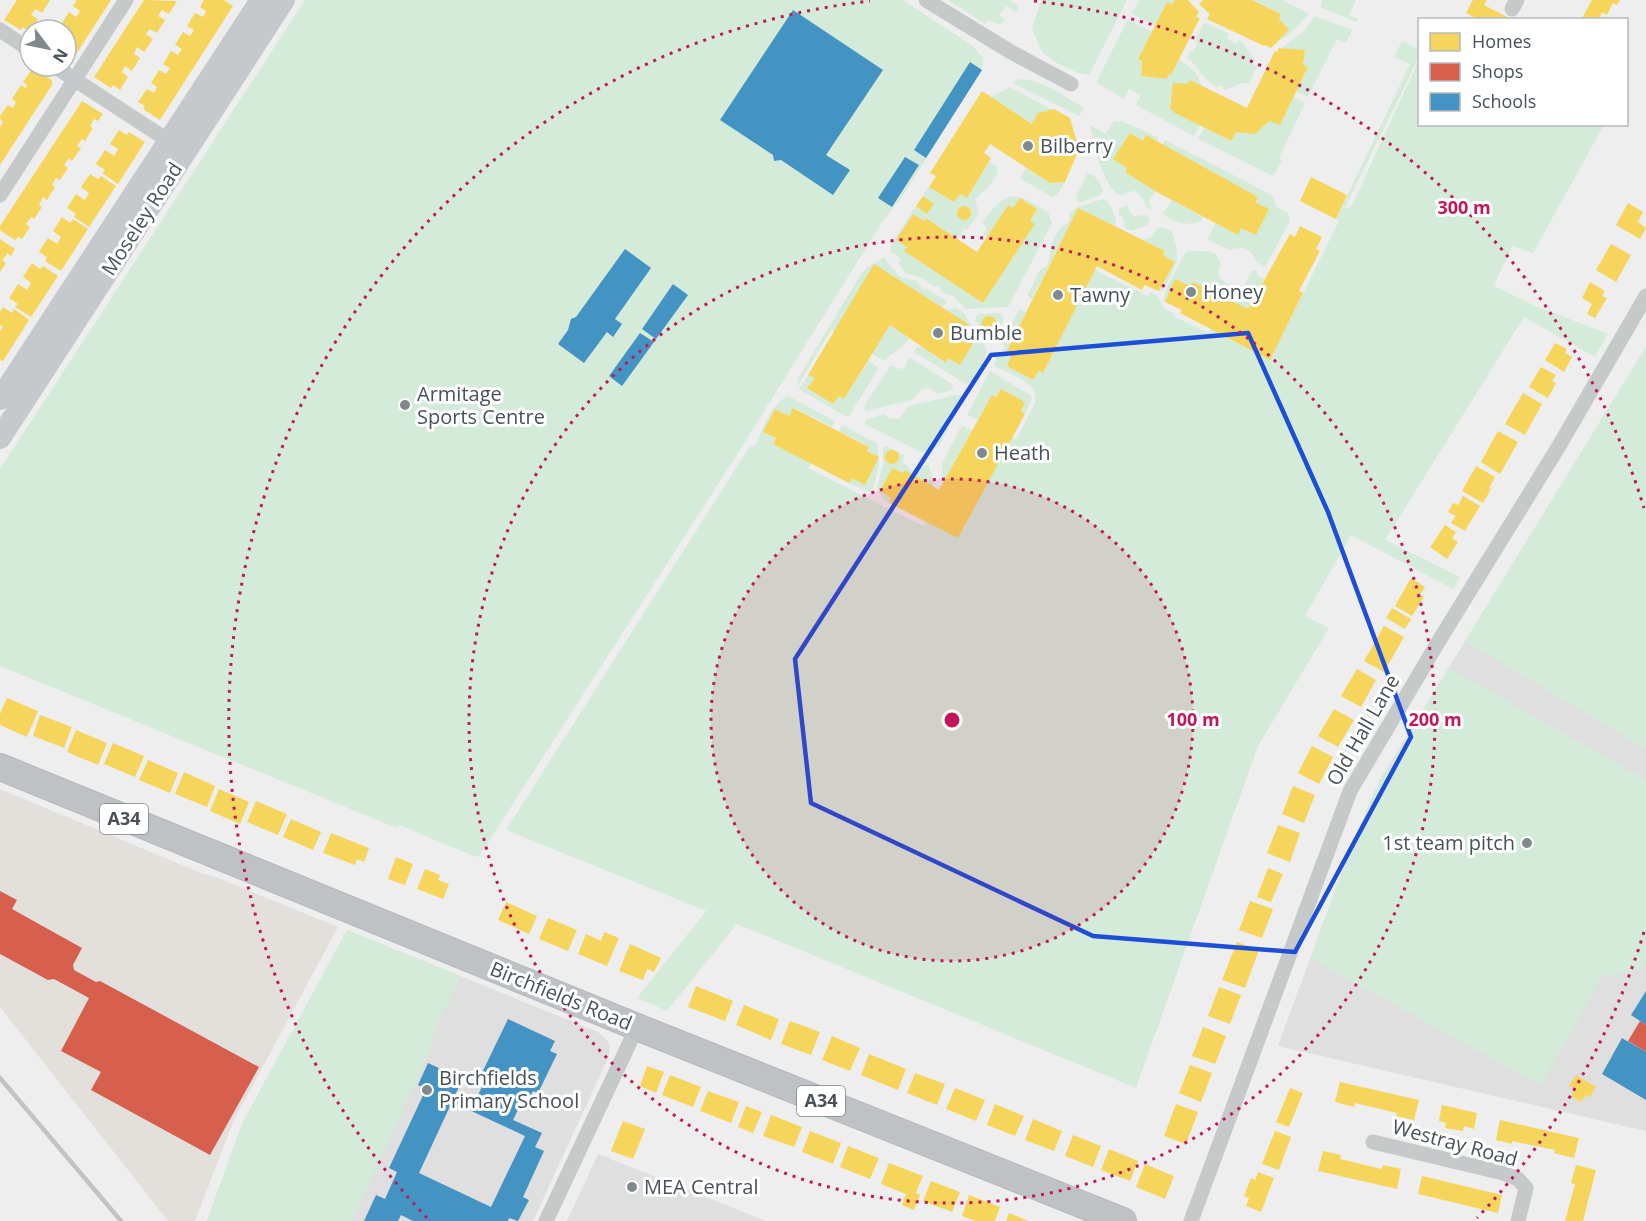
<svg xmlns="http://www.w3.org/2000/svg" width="1646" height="1221" viewBox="0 0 1646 1221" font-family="'Open Sans',sans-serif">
<rect width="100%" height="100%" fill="#eee"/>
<!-- commercial -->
<path fill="#e3e0db" d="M0,789L199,872L218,878L338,927L234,1120L195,1221H168L0,1007Z"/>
<!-- education -->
<path fill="#e0dfe0" d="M1646,347V1131L1278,1046L1348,855L1381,778Z
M347,930L598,1032L608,1041L610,1046L609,1056L533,1221H207L242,1124Z
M598,1154L766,1221H567Z"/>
<!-- green -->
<path fill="#d4ebd9" d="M305,0H903L973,46L983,58L982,70L902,197L883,221L733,461L480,855L476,857L399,825L397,828L0,666V469Z
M948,0H1010L1019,6L1016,12L1007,6L999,15L1006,21L1000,24L987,21L985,24Z
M1041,0H1127L1089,75L1078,73L1055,62L1042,52L1032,29Z
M1140,0H1175L1172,4L1167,2L1155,26L1131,13Z
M1253,0H1283L1309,14L1290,34L1274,44L1288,30L1279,19L1281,14Z
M1322,0H1356L1349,15L1358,19L1356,22L1320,7Z
M1315,16L1352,30L1346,43L1337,39L1308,97L1296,92L1308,68L1303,65L1305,51L1281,48L1303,32Z
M1128,19L1152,32L1138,58L1142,61L1141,76L1166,79L1168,74L1171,75L1179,59L1195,72L1201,82L1200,85L1190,80L1174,112L1200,125L1194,136L1136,105L1141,95L1129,89L1124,99L1099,84L1097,81Z
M1206,23L1229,34L1227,39L1237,44L1239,40C1247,47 1253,53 1253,64L1257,67L1249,83H1242L1225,90L1223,89V87L1219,85L1217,87C1200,78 1202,69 1187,58L1190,51L1193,52L1197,44L1195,43L1203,24Z
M1402,41L1416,48L1419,41V57L1345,208L1348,209L1352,205L1419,60L1420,124L1604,125L1533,253L1512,246L1494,286L1531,304L1608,334L1595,357L1524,317L1385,540L1460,577L1453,589L1351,535L1305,616L1329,628L1258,746L1136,1088L737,924L667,1011L637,998L706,911L506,830L750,446L754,447C762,432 771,403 788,396L835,421L832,427L794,408L789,416L775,409L764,432L776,438L773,444L811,463L808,468L923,526L926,522L958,538L1012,438L1016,440L1035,403C1040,382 1009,374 994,366L997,355H1000L1005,346L1002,343L1019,309L1026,312L1006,353L1011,356L1007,366L1033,380L1038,371L1043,373L1095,270L1148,296L1151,292L1158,296L1165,309L1175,314V317L1208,333L1211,329L1270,360L1339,221L1336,219L1410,64L1394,57Z
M1019,79C1042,79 1065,97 1084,108L1079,116L1013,83Z
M1010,87L1052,110L1038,113L1032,124L991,97Z
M1293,97L1305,103L1279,158L1282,161L1273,176L1198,139L1204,128L1231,141L1236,132Z
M1114,121L1124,122L1159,138L1157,142L1146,136L1143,141L1130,133L1114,159L1127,168L1125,172L1155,191L1149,202L1152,207L1150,209C1142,205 1144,195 1135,191C1130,191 1125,195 1121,195C1109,195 1099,161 1096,152L1102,150L1099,137L1093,138L1090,125L1106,134Z
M1165,140L1270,194L1274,199L1276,207L1288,213L1290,221L1265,267L1256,262C1251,247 1243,246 1229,250L1207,239L1216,223L1238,234L1241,228L1256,235L1268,209L1255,202L1258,197L1162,145Z
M989,162L997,167V174L987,189L983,191L975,200L979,214L967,230L964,229L958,239L927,218L924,221L913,214L897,240L907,247L905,251L983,303L1034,224L1030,221L1037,209L1020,198L1013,208L1008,205L987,237L983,235L987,228L982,223C1007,188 1014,191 1048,212L1052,223L1008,307L966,309L953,296L943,293L938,285L934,287L922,278L905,273L898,263L901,259L890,251L891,245L916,206L927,214L934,204L923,196L929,187L954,202L960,194L967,198Z
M1026,168L1050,183L1065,182L1057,195L1052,197L1020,178Z
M1087,174H1092L1099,181L1103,191L1100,195L1079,203L1076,197Z
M1103,199C1111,202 1116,217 1116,226L1078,208L1032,299L1027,296L1039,271L1048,265C1051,253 1050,238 1061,228C1067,223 1071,224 1069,213L1078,207Z
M1172,200L1203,217L1201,221C1187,227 1170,223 1160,210L1164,212Z
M1127,205L1130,212L1134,216C1141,216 1147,212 1150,220L1148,225L1131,231L1123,227L1125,225L1122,216H1119V208Z
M1162,227L1172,232C1182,263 1176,264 1162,292L1160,290L1175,262L1163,255L1165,251L1139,237L1144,239L1150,238L1157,228Z
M1188,251H1206L1216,254L1221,265L1218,271L1219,278L1229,285L1233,292L1231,295L1227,293L1224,298L1194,282L1190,286L1175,279L1165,302L1163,301L1167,287L1185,253Z
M884,257L900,277L917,281L922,289H927L948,302L941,307L834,331L831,330L797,387L798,378L861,274C867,264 876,265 884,257Z
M1255,270L1258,272L1257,275L1264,279L1248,309L1235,303L1252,271Z
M956,308L965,314C966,322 984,339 987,352C982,363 978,379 966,384L914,352L917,347L920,348L921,346L945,363L948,358L960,364L978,335L946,310Z
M1000,313L1004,319L994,337L988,338L976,321V316L979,314Z
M890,325L909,338C902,350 893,352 884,361L872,354Z
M1646,347V749L1465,641Z
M909,357L952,384L953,390L937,394L930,388L922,389L912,400L866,411L864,408L866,403L891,365L899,369L904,368Z
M868,361L879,368L849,416H845L799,389L808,375L815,378L808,388L833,404L839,396L845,398Z
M990,371L1030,395L1032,398L1025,414L1021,411L1025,402L1001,389L996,397L992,395L978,420L967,415Z
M956,395H961L964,399L956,413L947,417L946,423L948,430L939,446L925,452H920L865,424V420L884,414L889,418L899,419L909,406Z
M842,425L878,444L879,466L873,490L869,492L849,483L852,478L865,484L869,446L839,431Z
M962,425L972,431L943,482L942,463Z
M887,446L904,455L903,462L912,471L918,470L925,465H929L934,488L905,470L903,473L892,468L880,491L891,498L889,503L883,499L877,487L883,465V447Z
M1449,668L1646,780V960L1639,971L1607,976L1604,974L1541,1085L1329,969L1311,957L1348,855L1374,792Z
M347,930L461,976L429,1043L433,1045L352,1221H207L242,1124Z"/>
<!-- homes -->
<path fill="#f6d55c" d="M17,0H50L42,13L35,9L31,15L38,19L30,32L23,27L21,30L4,20Z
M77,0H111L71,62L66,59V32L68,30L61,25L69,12L76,17L80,11L73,6Z
M144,0L177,1L169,14L162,10L158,16L165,20L157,33L150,29L146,34L153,39L144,52L137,47L134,54L140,58L132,71L125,66L122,72L128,77L120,90L113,85L111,88L94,77Z
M204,0H224L233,6L160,120L143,109L145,106L138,102L147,89L154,93L157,87L151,83L159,70L166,74L170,68L163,64L171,51L178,55L182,49L175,45L183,32L190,36L194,30L187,26L195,13L203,17L206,11L200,7Z
M1175,0H1188L1199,12L1196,17L1200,18L1171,75L1168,74L1167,79L1141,76L1142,61L1138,59L1167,2L1172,4Z
M1203,0H1252L1281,14L1279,19L1289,30L1271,48L1265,45L1264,46L1207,19L1210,14L1199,4Z
M1473,0H1487L1484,5L1513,20H1479L1466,13Z
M1592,0H1620L1617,5L1613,3L1607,15L1602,12L1599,20H1581Z
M1279,48L1305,50L1303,65L1308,67L1280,125L1269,121L1255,134L1236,132L1231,141L1173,112L1174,111L1170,109L1173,83L1187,84L1190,80L1247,108L1275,51L1277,52Z
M33,68L52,80V85L0,165V127L3,122L0,119V116L8,105L13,108L16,102L12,99L21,85L26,88L27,85L23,82Z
M982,91L1032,124L1038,113L1054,109L1070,118L1079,149L1065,182L1050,183L990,144L984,153L991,158L967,198L960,194L954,202L929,187L936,176L930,173Z
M82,101L103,114L98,121L94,119L90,126L93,128L85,141L82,139L77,146L81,148L77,154L72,161L69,158L64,165L68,168L60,180L56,178L52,185L55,187L47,200L43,197L39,205L42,207L34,219L31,217L26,224L30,227L22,239L18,237L15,240L0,230V226Z
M119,130L127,135L129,132L145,142L118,184L102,173L105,170L96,164L105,150L114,156L116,153L118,149L110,144Z
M1130,133L1143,141L1146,135L1258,197L1255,202L1269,209L1256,235L1241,228L1238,235L1155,191L1125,172L1127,168L1113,159Z
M90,174L98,179L101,176L116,186L89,227L74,217L76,214L67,208L76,194L85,200L89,193L81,187Z
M1311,177L1347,195L1336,219L1300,201Z
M923,196L934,204L927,214L916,206Z
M1020,198L1037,209L1030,221L1035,224L983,303L904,251L907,247L896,240L913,214L924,221L926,218L977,252L1008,205L1013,208Z
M1628,203L1643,212L1638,222L1646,228L1640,239L1616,225Z
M957 213a7 7 0 1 1 14 0a7 7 0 1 1-14 0Z
M1078,208L1165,251L1163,255L1175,262L1159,291L1144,285L1142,290L1097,266L1043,373L1038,371L1033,380L1007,366L1011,356L1006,353Z
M62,217L70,223L73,219L88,229L61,271L45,261L47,257L39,252L48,238L57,244L61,237L53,231Z
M1300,226L1322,237L1316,249L1320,251L1299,291L1303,293L1270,360L1180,313L1182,310L1165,302L1175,279L1190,286L1193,282L1248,309L1290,234L1295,237Z
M0,239L15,249L11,256L7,253L5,257L2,260L6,263L0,272Z
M1611,244L1631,255L1616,282L1596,270Z
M32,263L40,269L43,266L58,276L31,317L15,307L18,304L9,298L18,284L27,290L31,283L23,277Z
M874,264L968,324L966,327L978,335L960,365L948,358L946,363L890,325L844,399L839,396L833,404L807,388L815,378L808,375Z
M1590,282L1605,291L1602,296L1607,298L1595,318L1587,314L1592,304L1582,298Z
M3,307L12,313L14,309L29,320L3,361L0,360V331L3,327L0,325V312Z
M982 323a7 7 0 1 1 14 0a7 7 0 1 1-14 0Z
M1555,343L1567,349L1565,353L1572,357L1564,372L1545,360Z
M1541,367L1556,375L1552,381L1556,383L1548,398L1529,387Z
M1001,389L1025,402L1021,411L1025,414L958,538L889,503L891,498L880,491L892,468L903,473L905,470L939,490L992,395L996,397Z
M1523,393L1542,404L1525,435L1505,424Z
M793,408L869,447L867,451L879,457L865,485L852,478L849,483L773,444L776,438L763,432L775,409L789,416Z
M1498,431L1518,442L1500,474L1481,462Z
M885 457a7 7 0 1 1 14 0a7 7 0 1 1-14 0Z
M1476,466L1495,477L1489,488L1491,489L1483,503L1462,491Z
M1463,496L1480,506L1465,531L1451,523L1456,516L1448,512L1453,503L1458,505Z
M1445,525L1456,532L1452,538L1458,542L1447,559L1430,547Z
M1411,578L1425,587L1420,595L1424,597L1412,616L1395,606Z
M1392,608L1411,619L1405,629L1386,618Z
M1384,626L1404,637L1384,672L1364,661Z
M1357,669L1376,680L1361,707L1341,696Z
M7,698L38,711L27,737L0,725V714Z
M1334,709L1354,720L1338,747L1318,736Z
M40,715L72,727L64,748L33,736Z
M76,730L107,743L98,765L67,752Z
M113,743L144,756L135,777L104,764Z
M1312,746L1333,757L1319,784L1298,773Z
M148,760L178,773L170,793L139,780Z
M184,772L215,786L207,807L175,794Z
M1293,786L1315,795L1304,823L1282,814Z
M219,789L249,802L240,824L210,811Z
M256,801L287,814L278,835L247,822Z
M291,819L321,832L313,850L283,837Z
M1278,825L1300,833L1290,862L1267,853Z
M331,833L369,848L364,862L357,859L355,865L323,853Z
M396,857L413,864L405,885L388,879Z
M1268,868L1283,874L1271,902L1257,897Z
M425,869L440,875L438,880L449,884L443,899L417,889Z
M1250,901L1273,909L1262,938L1239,930Z
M506,902L537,916L529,934L498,920Z
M548,918L577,930L568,951L539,939Z
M604,932L619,938L607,966L578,954L586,934L601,941Z
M1237,942L1259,950L1245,988L1222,980Z
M630,944L661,958L654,972L647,969L643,980L619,971Z
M696,986L733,1001L725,1021L688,1007Z
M1219,987L1241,995L1230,1024L1208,1016Z
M744,1005L779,1019L771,1040L736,1025Z
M790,1021L820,1032L811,1055L781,1044Z
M1203,1027L1226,1036L1215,1064L1192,1056Z
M832,1036L860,1048L850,1071L822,1060Z
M869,1054L906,1069L898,1090L861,1075Z
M1190,1065L1212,1073L1201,1102L1179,1093Z
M647,1066L664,1072L656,1093L640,1086Z
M915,1073L945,1084L937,1105L907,1093Z
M670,1075L701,1087L693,1107L662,1095Z
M1576,1075L1596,1087L1590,1097L1586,1095L1581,1102L1571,1096L1575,1089L1569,1086Z
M1340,1082L1419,1100L1414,1120L1396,1116L1397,1113L1355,1103L1354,1107L1335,1102Z
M955,1088L985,1100L976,1121L946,1109Z
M1290,1088L1303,1093L1289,1127L1276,1122Z
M708,1091L739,1102L731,1123L700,1111Z
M995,1104L1024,1116L1015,1136L987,1125Z
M1176,1104L1198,1112L1186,1144L1164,1136Z
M1442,1105L1477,1113L1474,1129L1464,1126L1463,1131L1445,1128L1446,1123L1439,1121Z
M746,1106L762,1112L753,1133L738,1127Z
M771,1115L802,1127L794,1147L763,1136Z
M1033,1119L1062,1131L1054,1151L1025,1140Z
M1500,1120L1579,1138L1574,1158L1554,1153L1555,1150L1512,1141V1144L1496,1140Z
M623,1121L645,1129L633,1159L611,1151Z
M810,1131L841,1143L833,1164L802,1152Z
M1275,1131L1291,1137L1279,1170L1262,1164Z
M1073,1135L1101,1146L1093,1167L1065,1156Z
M848,1146L879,1158L870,1179L840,1167Z
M1109,1149L1138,1161L1130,1181L1101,1170Z
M1323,1151L1341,1155L1340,1159L1382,1169L1383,1165L1401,1169L1397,1189L1318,1171Z
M889,1163L923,1176L916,1193L920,1195L914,1210L902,1205L906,1194L881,1184Z
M1145,1164L1174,1176L1165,1199L1136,1187Z
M1576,1165L1596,1170L1583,1221H1565L1575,1184L1571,1183Z
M1258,1172L1274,1178L1261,1212L1246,1206L1249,1198L1244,1196L1251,1178L1255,1180Z
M1422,1176L1502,1195L1498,1213L1418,1194Z
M931,1181L960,1192L952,1212L923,1201Z
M969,1195L1000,1207L995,1221H975L962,1216Z
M1009,1213L1029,1221H1006Z"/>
<!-- shops -->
<path fill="#d6604d" d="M0,891L17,900L12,909L82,948L73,965L74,970L96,982L100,981L259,1067L210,1155L91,1090L101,1072L61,1051L89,998L54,979L48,980L0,954Z
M1640,1021L1646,1025V1052L1628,1041Z"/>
<!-- schools -->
<path fill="#4393c3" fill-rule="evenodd" d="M793,10L883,70L826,155L850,170L833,195L781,160L774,161L773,155L720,120Z
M970,62L982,70L926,158L914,150Z
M905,157L919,165L892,207L878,198Z
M625,249L651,268L615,319L622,324L613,337L607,332L584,363L558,344L568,330L571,319L576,317Z
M673,284L688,295L656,339L642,329Z
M640,333L654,342L622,386L609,376Z
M1646,991V1025L1631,1015Z
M508,1019L555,1041L550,1051L557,1054L538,1093L533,1091L528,1102L523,1099L513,1120L542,1133L535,1147L544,1151L523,1197L529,1200L518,1221L509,1218L508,1221H413L401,1215L398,1221H364L376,1195L385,1199L397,1172L389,1168L426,1089L418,1085L428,1063L463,1079L455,1095L474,1104L485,1080L480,1077ZM452,1102L525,1136L491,1207L419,1173Z
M1622,1038L1646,1052V1100L1602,1074Z"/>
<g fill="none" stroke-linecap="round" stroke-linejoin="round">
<defs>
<path id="trunk" d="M0,767L637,1027L1123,1221"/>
</defs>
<!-- trunk casing -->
<use href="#trunk" stroke="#b4b9bc" stroke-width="28"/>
<!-- minor -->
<path stroke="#c6c9c9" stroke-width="15" d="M926,0L1011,52L1071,84
M1512,9L1517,0
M0,30L30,50
M54,66L175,145
M0,195L126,0
M1373,1142L1503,1173L1518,1179L1526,1188L1518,1221
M546,1221L637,1027
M1191,1221L1350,791L1440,639L1559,446L1646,296"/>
<!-- secondary -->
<path stroke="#c6c9cb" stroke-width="22" d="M0,399L261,0
M0,438L284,0"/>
<!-- trunk -->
<use href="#trunk" stroke="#bec2c4" stroke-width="26"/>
<!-- rail -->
<path stroke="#c2c4c4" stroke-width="4.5" d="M0,1078L121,1221"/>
</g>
<!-- marked area -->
<path fill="none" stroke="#1d4ed8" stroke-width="4.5" stroke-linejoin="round" d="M1248,333L1328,512L1411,737L1295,952L1093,936L811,803L795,659L991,355Z"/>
<!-- distance rings -->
<circle cx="952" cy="720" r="241" fill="#c2185b" fill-opacity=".12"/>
<g fill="none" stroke="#c2185b" stroke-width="3" stroke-dasharray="3 6">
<circle cx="952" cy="720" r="241"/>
<circle cx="952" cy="720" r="483"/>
<path d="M1644 932A724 724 0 0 1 1477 1218M427 1218A724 724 0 0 1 870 1M1034 1A724 724 0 0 1 1644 508"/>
</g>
<!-- markers -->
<g fill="#81898c" stroke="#fff" stroke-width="2">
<circle cx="1028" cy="146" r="6"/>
<circle cx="1191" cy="292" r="6"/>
<circle cx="1058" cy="295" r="6"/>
<circle cx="938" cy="333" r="6"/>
<circle cx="405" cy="405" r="6"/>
<circle cx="982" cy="453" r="6"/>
<circle cx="1527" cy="843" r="6"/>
<circle cx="427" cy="1090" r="6"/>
<circle cx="632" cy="1187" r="6"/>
</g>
<g text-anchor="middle" stroke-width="6" stroke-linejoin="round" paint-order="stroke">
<!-- shield labels -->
<g fill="#fff" stroke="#7e878a" stroke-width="1.5">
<rect x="100" y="804" width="48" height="30" rx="4.5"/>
<rect x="797" y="1086" width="48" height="30" rx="4.5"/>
</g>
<g font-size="18" font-weight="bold" fill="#475358">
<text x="124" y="825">A34</text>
<text x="821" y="1107">A34</text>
</g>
<!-- poi labels -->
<g font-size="20" fill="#475358" stroke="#fff" text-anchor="start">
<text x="1040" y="153">Bilberry</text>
<text x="1203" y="299">Honey</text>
<text x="1070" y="302">Tawny</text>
<text x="950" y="340">Bumble</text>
<text x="417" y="401">Armitage<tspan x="417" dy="23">Sports Centre</tspan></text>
<text x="994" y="460">Heath</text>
<text x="1515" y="850" text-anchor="end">1st team pitch</text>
<text x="439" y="1085">Birchfields<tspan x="439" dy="23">Primary School</tspan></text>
<text x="644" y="1194">MEA Central</text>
</g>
<!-- street labels -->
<g font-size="20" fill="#475358" stroke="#fff">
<text transform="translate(142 219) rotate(-57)" y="7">Moseley Road</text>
<text transform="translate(1363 730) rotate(-60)" y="7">Old Hall Lane</text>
<text transform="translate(561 996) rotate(22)" y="7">Birchfields Road</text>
<text transform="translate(1455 1143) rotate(15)" y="7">Westray Road</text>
</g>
</g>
<circle cx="952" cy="720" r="9" fill="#c2185b" stroke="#fff" stroke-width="3"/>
<g font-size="18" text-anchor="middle" font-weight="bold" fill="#c2185b" stroke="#fff" stroke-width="6" stroke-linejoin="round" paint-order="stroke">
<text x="1464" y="214">300 m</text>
<text x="1193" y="726">100 m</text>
<text x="1435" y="726">200 m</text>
</g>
<!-- legend -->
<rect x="1418" y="18" width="210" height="108" fill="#ffffff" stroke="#b5babc" stroke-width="1.5"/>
<rect x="1430" y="33" width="30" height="18" fill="#f6d55c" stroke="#b5babc" stroke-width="1.5"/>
<text x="1472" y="48" font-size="18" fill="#475358">Homes</text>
<rect x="1430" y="63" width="30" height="18" fill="#d6604d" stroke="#b5babc" stroke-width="1.5"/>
<text x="1472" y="78" font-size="18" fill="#475358">Shops</text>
<rect x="1430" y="93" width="30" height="18" fill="#4393c3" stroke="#b5babc" stroke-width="1.5"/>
<text x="1472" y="108" font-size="18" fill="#475358">Schools</text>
<!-- north arrow -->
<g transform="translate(48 48) rotate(122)"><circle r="28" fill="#ffffff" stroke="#b5babc" stroke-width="1.5"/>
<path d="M0-4.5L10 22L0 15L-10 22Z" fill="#81898c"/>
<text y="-9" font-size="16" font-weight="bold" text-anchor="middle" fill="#475358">N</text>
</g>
</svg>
